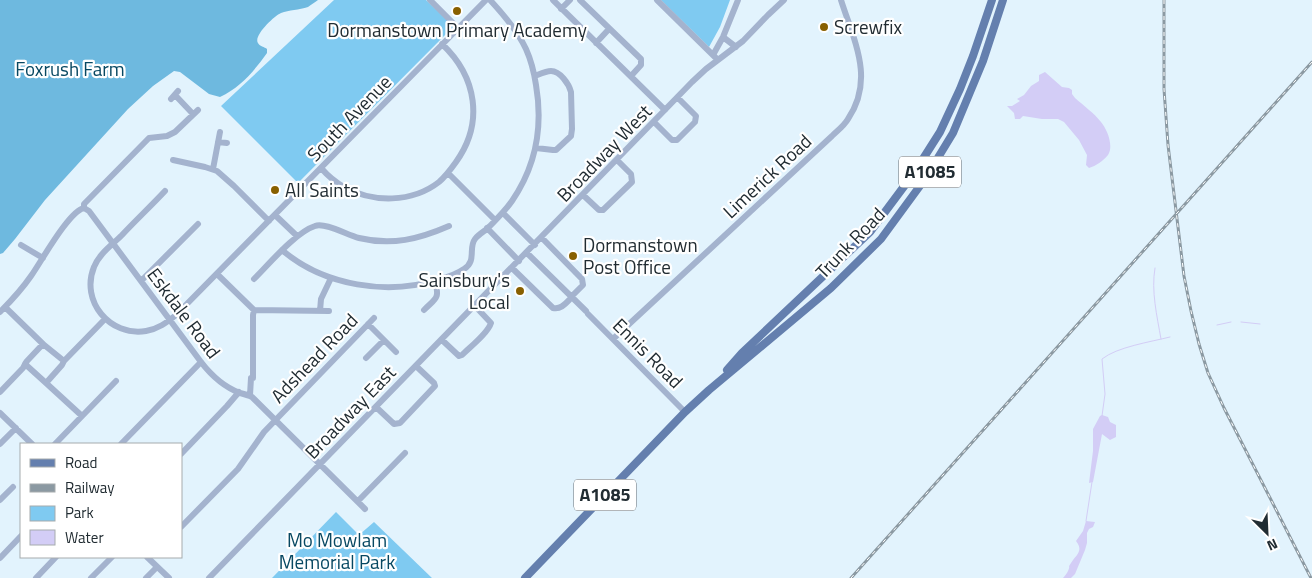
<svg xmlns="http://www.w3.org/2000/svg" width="1312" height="578" viewBox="0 0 1312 578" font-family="'Titillium Web',sans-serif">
<rect width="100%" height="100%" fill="#e2f3fd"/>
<!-- green -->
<path fill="#7fcaf1" d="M334,0H426L454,26L298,183L221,106Z
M661,0H730L720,27L709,47Z
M336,512L359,535L374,522L432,578H272Z"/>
<!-- forest -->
<path fill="#6eb9df" d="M0,0H318C315,2 311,5 308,7C299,10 289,10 281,13C274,16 253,36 258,43C259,46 265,47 267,49V53C254,71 241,87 220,97L209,94L180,72L174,71L153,86L128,109L45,200L15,239L3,253L0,254Z"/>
<!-- water -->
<path fill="#d3cdf6" d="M1045,72L1062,87L1069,88L1072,90V94L1075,98C1084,106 1094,113 1101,122C1107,129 1114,146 1108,155C1103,161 1096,166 1089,168L1086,165L1087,155L1079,140L1064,122L1058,119H1042L1023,116L1020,119H1015L1014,113L1007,106H1012L1020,101L1017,99L1024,95L1031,86L1039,81V75Z
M1102,415L1108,417L1110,422L1116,425V437L1110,440L1102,434L1093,482L1089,483L1093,451V429L1100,416Z
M1086,521L1095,522L1093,527L1089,529L1087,533V543L1085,550L1075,574L1071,578H1063C1065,576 1067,573 1068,571C1071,564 1067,569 1071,563C1076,555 1084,551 1076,541L1083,531Z"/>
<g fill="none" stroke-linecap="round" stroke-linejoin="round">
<!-- stream -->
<path stroke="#d3cdf6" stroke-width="1" d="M1155,268C1151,291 1157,316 1161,339
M1241,322L1260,324
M1217,325L1231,322
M1102,416L1105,394L1102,359C1117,347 1150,342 1170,337
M1086,521L1092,482"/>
<!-- minor -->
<path stroke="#a4b3ce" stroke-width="6" d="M430,0L458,28
M553,0L665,110
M580,0L641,59V65L631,76
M657,0L718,60
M561,9L570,0
M723,37L736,47
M596,43L609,29
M713,55L723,37L738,0
M535,76C540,74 546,71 551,71C560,71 569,84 571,92L572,129L571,136L556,150H553L536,148
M175,95L193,114
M171,99L178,91
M654,122L672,140H677L695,122L696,116L678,98
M218,142L227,143
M173,160L205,167L217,171L234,186L269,221
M321,168C328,176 335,182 344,187C373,203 412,203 439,182C446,176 451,169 456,162C484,123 477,77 442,44
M213,169L220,132
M448,173L495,220
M165,191C151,206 136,220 122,235C112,245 99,254 94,267C80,301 110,337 146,331C158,329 166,323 176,315L486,0
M583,195L599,210H603L632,182L631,174L617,160
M84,208L89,211L201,362C211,375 224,387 240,393C244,394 248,395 252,397L365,509
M503,213L535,245
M275,215L297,236
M487,228L519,261
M542,238L582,279L583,285L571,297
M21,245L43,258
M282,250C324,286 388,296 440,279C448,277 457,274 464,269C477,261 468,248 475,239C478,235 483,232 487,229C496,220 505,211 512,201C536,166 543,126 536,85C534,72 531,60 526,49C517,30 504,15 490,0
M527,253L586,311
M512,268L553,308C561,310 566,303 572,297
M217,274L254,310L329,311
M254,279C269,264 296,232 315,226C325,222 347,235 359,238C392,246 419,239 449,226
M141,281L198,224
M5,307L43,344
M424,310C436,298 440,299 435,281
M320,311L321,299L331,278
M0,312C11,301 22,289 31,276C41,262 69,211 84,208V204L149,138L167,136L175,132L198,110
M588,314L685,412
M368,324L396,352
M613,339L832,136C837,131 844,126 848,119C875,79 854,41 841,0
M442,340L459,356L462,355C470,347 488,333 491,323L475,306
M366,358L384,340
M64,361L43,344L27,361L25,364L46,383L62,365L64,361L105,319
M46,383L82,416
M0,392L23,368L25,364
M250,395L251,378H253V315L254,310
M376,407L394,424L400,423L435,386L434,383L416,366
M0,413L32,444
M0,444L16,428
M55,444L116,381
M121,444L201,362
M181,454L227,406L239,392
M0,500L13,487
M358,501L405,453
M181,527L238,469L264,432L374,318
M147,557L169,578
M0,558L21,536
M36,578L56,557
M91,578L112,557
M146,578L157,567
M209,578L692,82L706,69L743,41L768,15L784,0"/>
<!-- major -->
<path stroke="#647fae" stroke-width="8" d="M727,370L742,353L870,232L914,173L940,132L960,89L973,56L992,0
M525,578L685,412L709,390L831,288L881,239L925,179L953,133L983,61L1003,0"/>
<defs>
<path id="rail" d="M1164,0V89L1168,145L1184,276L1191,311L1199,344L1208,373L1224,408L1311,578
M851,578L1312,62"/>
</defs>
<!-- rail casing -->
<use href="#rail" stroke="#8b99a2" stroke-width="3"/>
<!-- rail -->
<use href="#rail" stroke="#fff" stroke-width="1" stroke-dasharray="4" stroke-linecap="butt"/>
</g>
<!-- markers -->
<g fill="#886000" stroke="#fff" stroke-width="2">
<circle cx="457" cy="11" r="5"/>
<circle cx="824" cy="27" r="5"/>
<circle cx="275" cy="190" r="5"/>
<circle cx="573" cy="256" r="5"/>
<circle cx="520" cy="291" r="5"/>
</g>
<g text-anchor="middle" stroke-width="4.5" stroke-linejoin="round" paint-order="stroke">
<!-- shield labels -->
<g fill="#fff" stroke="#646b70" stroke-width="1">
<rect x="899" y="156.5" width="62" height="31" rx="4"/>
<rect x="574" y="479.5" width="62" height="31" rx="4"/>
</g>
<g font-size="18" font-weight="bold" fill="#212c32">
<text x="930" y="178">A1085</text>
<text x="605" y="501">A1085</text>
</g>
<!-- poi labels -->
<g font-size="19" fill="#212c32" stroke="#fff" text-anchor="start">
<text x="834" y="34">Screwfix</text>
<text x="457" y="37" text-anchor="middle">Dormanstown Primary Academy</text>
<text x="285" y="197">All Saints</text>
<text x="583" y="252">Dormanstown<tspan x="583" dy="22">Post Office</tspan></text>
<text x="510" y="287" text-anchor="end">Sainsbury's<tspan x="510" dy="22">Local</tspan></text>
</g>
<!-- park labels -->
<g font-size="19" fill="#074862" stroke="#fff">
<text x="70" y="76">Foxrush Farm</text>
<text x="337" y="547">Mo Mowlam<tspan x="337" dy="22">Memorial Park</tspan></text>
</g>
<!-- street labels -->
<g font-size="19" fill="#212c32" stroke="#fff">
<text transform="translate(349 118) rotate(-46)" y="7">South Avenue</text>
<text transform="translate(604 153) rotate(-46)" y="7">Broadway West</text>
<text transform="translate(767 176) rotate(-43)" y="7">Limerick Road</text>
<text transform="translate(850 243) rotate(-46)" y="7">Trunk Road</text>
<text transform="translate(184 313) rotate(53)" y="7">Eskdale Road</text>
<text transform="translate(648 353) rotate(45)" y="7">Ennis Road</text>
<text transform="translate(314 358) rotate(-46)" y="7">Adshead Road</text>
<text transform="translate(350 412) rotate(-46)" y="7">Broadway East</text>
</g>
</g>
<!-- legend -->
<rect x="20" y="443" width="162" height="115" fill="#ffffff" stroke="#a6abad"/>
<rect x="30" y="459" width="25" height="8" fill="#647fae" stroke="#a6abad"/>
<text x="65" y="468" font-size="15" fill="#212c32">Road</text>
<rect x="30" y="484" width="25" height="8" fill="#8b99a2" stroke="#a6abad"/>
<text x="65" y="493" font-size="15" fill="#212c32">Railway</text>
<rect x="30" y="506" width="25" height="15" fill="#7fcaf1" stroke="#a6abad"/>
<text x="65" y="518" font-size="15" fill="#212c32">Park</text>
<rect x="30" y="530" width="25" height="15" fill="#d3cdf6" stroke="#a6abad"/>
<text x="65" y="543" font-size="15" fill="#212c32">Water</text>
<!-- north arrow -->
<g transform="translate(1267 533) rotate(156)" stroke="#ffffff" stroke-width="4" paint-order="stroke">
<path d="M0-4L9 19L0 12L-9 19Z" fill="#212c32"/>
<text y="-8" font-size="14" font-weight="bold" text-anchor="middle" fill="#212c32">N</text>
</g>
</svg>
